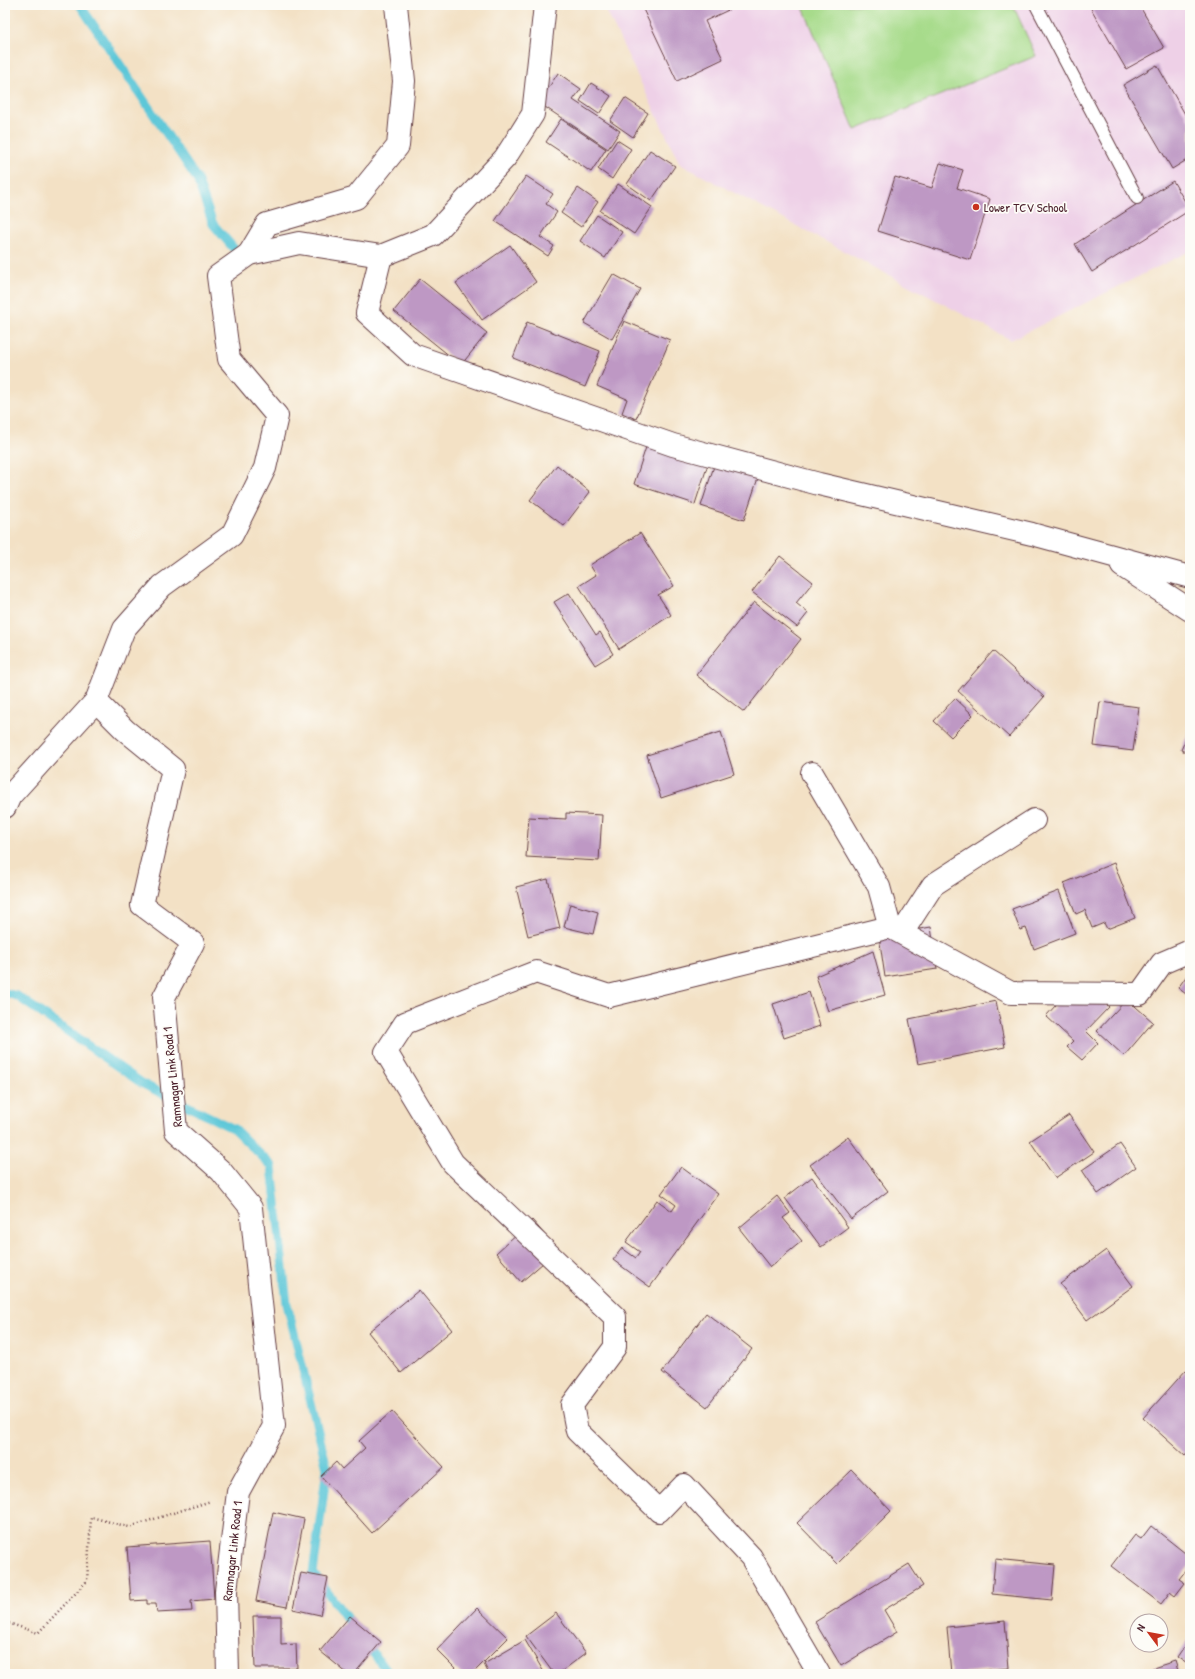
<svg xmlns="http://www.w3.org/2000/svg" width="1195" height="1679" viewBox="0 0 1195 1679" font-family="'Patrick Hand',sans-serif">
<rect width="100%" height="100%" fill="#fdfcf7"/>
<filter id="ink" filterUnits="userSpaceOnUse"><feTurbulence type="fractalNoise" baseFrequency=".025" numOctaves="2"/><feDisplacementMap in="SourceGraphic" scale="8" xChannelSelector="R" yChannelSelector="G"/><feConvolveMatrix kernelMatrix="1 2 1 2 8 2 1 2 1" color-interpolation-filters="sRGB"/></filter>
<filter id="wash" filterUnits="userSpaceOnUse"><feTurbulence type="fractalNoise" baseFrequency=".012" numOctaves="4" result="noise"/><feDisplacementMap in="SourceGraphic" scale="16" xChannelSelector="R" yChannelSelector="G"/><feGaussianBlur stdDeviation="0.9" result="paint"/><feColorMatrix in="noise" values="0 0 0 0 0 0 0 0 0 0 0 0 0 0 0 0 0 1.4 0 .05"/><feComposite in="paint" operator="in"/></filter>
<g filter="url(#wash)">
<rect width="100%" height="100%" fill="#f3e1c5"/>
<!-- built -->
<path fill="#eed0e7" d="M606,5H1183L1190,13V251L1011,340L680,164L605,8Z"/>
<!-- green -->
<path fill="#a7db8b" stroke="#787d5b" d="M802,5H1013L1036,56L855,130Z"/>
<g fill="none" stroke-linecap="round" stroke-linejoin="round">
<!-- stream -->
<path stroke="#5dc7d8" stroke-width="9" d="M80,5L197,179L213,224L235,250
M5,993L17,996L143,1084L234,1129L272,1166L287,1304L327,1468L313,1573L354,1628
M366,1643L389,1674"/>
</g>
<g id="blocks">
<!-- building -->
<path fill="#be98c4" d="M641,5H698L699,7L702,5H739L705,21L723,59L677,81Z
M1089,5H1139L1164,48L1126,69Z
M1157,65L1190,123V158L1172,169L1123,85Z
M558,73L581,89L573,100L620,131L608,149L539,103Z
M591,83L611,96L599,114L580,101Z
M625,98L648,113L633,137L610,121Z
M561,119L606,149L591,172L546,142Z
M617,140L631,149L612,179L598,169Z
M650,150L675,166L651,201L627,184Z
M940,163L963,170L957,188L990,199L970,260L878,231L895,177L932,188Z
M526,176L553,194L546,204L557,212L540,237L554,246L548,256L495,221Z
M1173,181L1190,210L1092,272L1075,244Z
M618,184L652,207L634,234L600,211Z
M578,188L598,202L581,227L561,213Z
M597,215L622,232L605,258L580,241Z
M510,245L536,282L482,320L456,283Z
M613,274L640,289L612,339L584,323Z
M420,279L487,333L461,365L394,311Z
M624,321L670,340L636,419L622,413L627,399L597,386Z
M527,322L600,351L585,387L513,358Z
M648,441L709,461L695,504L634,484Z
M715,463L758,478L744,520L701,506Z
M557,465L590,492L564,526L530,500Z
M640,533L674,586L658,595L671,615L619,649L579,586L596,575L590,565Z
M780,556L813,582L796,603L808,613L797,627L752,592Z
M569,593L596,635L600,632L613,654L595,665L554,602Z
M754,602L801,639L744,712L696,675Z
M993,651L1044,697L1009,737L958,691Z
M955,698L973,715L951,737L934,721Z
M1100,702L1139,707L1133,751L1094,746Z
M1190,729V754L1181,750Z
M721,732L734,774L661,798L647,755Z
M566,813L602,815L599,861L526,857L529,817L566,819Z
M1114,863L1135,918L1107,929L1104,923L1092,928L1085,910L1076,914L1064,883Z
M548,879L560,928L528,936L516,887Z
M1059,891L1075,933L1034,949L1026,928L1020,930L1012,909Z
M570,904L598,912L593,934L564,927Z
M931,927L937,969L885,977L879,936Z
M873,951L885,995L828,1011L816,976Z
M1190,971V997L1178,988Z
M1088,987L1109,1007L1086,1031L1098,1043L1082,1060L1067,1047L1073,1041L1046,1016L1066,994Z
M809,992L820,1026L784,1038L773,1004Z
M1127,999L1153,1022L1124,1056L1097,1031Z
M996,1001L1005,1047L918,1064L909,1019Z
M1069,1115L1094,1152L1055,1178L1030,1141Z
M848,1137L888,1191L851,1219L810,1165Z
M1120,1144L1136,1167L1098,1194L1082,1170Z
M681,1167L718,1194L650,1287L613,1260L622,1248L636,1258L640,1252L626,1242L657,1200L672,1211L676,1205L661,1194Z
M812,1177L848,1227L821,1247L785,1198Z
M777,1196L790,1213L783,1218L802,1241L770,1267L739,1228Z
M532,1220L558,1250L521,1282L496,1253Z
M1106,1250L1133,1286L1087,1320L1060,1284Z
M419,1290L452,1330L401,1373L368,1332Z
M706,1313L752,1349L707,1407L662,1372Z
M1186,1370L1190,1373V1450L1185,1456L1143,1418Z
M392,1411L444,1467L372,1533L321,1476L336,1462L342,1469L365,1448L359,1441Z
M852,1470L891,1511L837,1564L797,1523Z
M273,1512L304,1519L287,1607L256,1601Z
M1151,1526L1190,1557V1565L1179,1579L1185,1583L1175,1596L1170,1592L1161,1604L1111,1566L1135,1535L1141,1539Z
M210,1541L214,1599L191,1601L192,1611L157,1613L156,1604H147V1600L131,1601L127,1547Z
M995,1559L1055,1565L1052,1600L992,1594Z
M909,1564L923,1586L884,1610L897,1632L841,1666L815,1622Z
M301,1573L328,1578L320,1615L293,1609Z
M477,1608L508,1638L472,1674H461L437,1650Z
M556,1613L586,1653L558,1674H554L526,1636Z
M253,1616H281V1645L296,1644L297,1668H255Z
M350,1616L381,1642L354,1674H348L320,1651Z
M1005,1621L1009,1668L951,1674L947,1627Z
M1190,1638V1666L1177,1657Z
M525,1640L545,1674H489L484,1664Z
M1175,1661L1179,1674H1155L1153,1668Z"/>
</g>
</g>
<g filter="url(#ink)">
<use href="#blocks" fill-opacity="0" stroke="#633c42" stroke-width="1"/>
<g fill="none" stroke-linecap="round" stroke-linejoin="round">
<defs>
<path id="service" d="M1036,5L1137,198"/>
<path id="minor" d="M249,254L267,224L356,198L398,146L404,81L396,5
M381,256L367,313L413,355L673,445L819,484L1032,534L1190,577
M1122,566L1190,610
M96,701L125,730L173,769L142,905L193,943L164,997L176,1131L221,1171L251,1208L274,1426L238,1492L226,1591L228,1674
M812,773L879,887L890,927
M902,933L933,885L1034,820
M819,1674L751,1557L684,1485L659,1511L577,1431L572,1405L615,1347V1317L453,1163L386,1052L405,1023L536,972L609,996L890,927L1011,993L1140,994L1162,963L1190,951"/>
<path id="tertiary" d="M5,807L10,796L96,701L124,629L162,586L232,535L265,468L277,416L229,359L218,276L249,254L299,243L381,256L433,235L505,158L533,114L545,5"/>
</defs>
<!-- service casing -->
<use href="#service" stroke="#633c42" stroke-width="14"/>
<!-- minor casing -->
<use href="#minor" stroke="#633c42" stroke-width="24"/>
<!-- tertiary casing -->
<use href="#tertiary" stroke="#633c42" stroke-width="24"/>
<!-- path -->
<path stroke="#633c42" stroke-width="2.5" stroke-dasharray="1 3" stroke-linecap="butt" d="M5,1622L38,1633L87,1581L91,1517L129,1527L211,1501"/>
<!-- service -->
<use href="#service" stroke="#fff" stroke-width="12"/>
<!-- minor -->
<use href="#minor" stroke="#fff" stroke-width="22"/>
<!-- tertiary -->
<use href="#tertiary" stroke="#fff" stroke-width="22"/>
</g>
</g>
<!-- markers -->
<circle fill="#c8321e" stroke="#fdfcf7" stroke-width="1.5" cx="976" cy="207" r="4"/>
<g text-anchor="middle" stroke-width="3.5" stroke-linejoin="round" paint-order="stroke">
<!-- poi labels -->
<g font-size="13" fill="#4a1f2b" stroke="#fdfcf7" text-anchor="start">
<text x="984" y="212">Lower TCV School</text>
</g>
<!-- street labels -->
<g font-size="13" fill="#4a1f2b" stroke="#fdfcf7">
<text transform="translate(172 1077) rotate(-96)" y="5">Ramnagar Link Road 1</text>
<text transform="translate(232 1551) rotate(-84)" y="5">Ramnagar Link Road 1</text>
</g>
</g>
<!-- margin -->
<rect width="1195" height="1679" fill="none" stroke="#fdfcf7" stroke-width="20"/>
<!-- north arrow -->
<g transform="translate(1149 1633) rotate(302)"><circle r="19" fill="#fdfcf7" stroke="#b5a4a5"/>
<path d="M0-3L7 15L0 10L-7 15Z" fill="#c8321e"/>
<text y="-6" font-size="11" font-weight="bold" text-anchor="middle" fill="#4a1f2b">N</text>
</g>
</svg>
